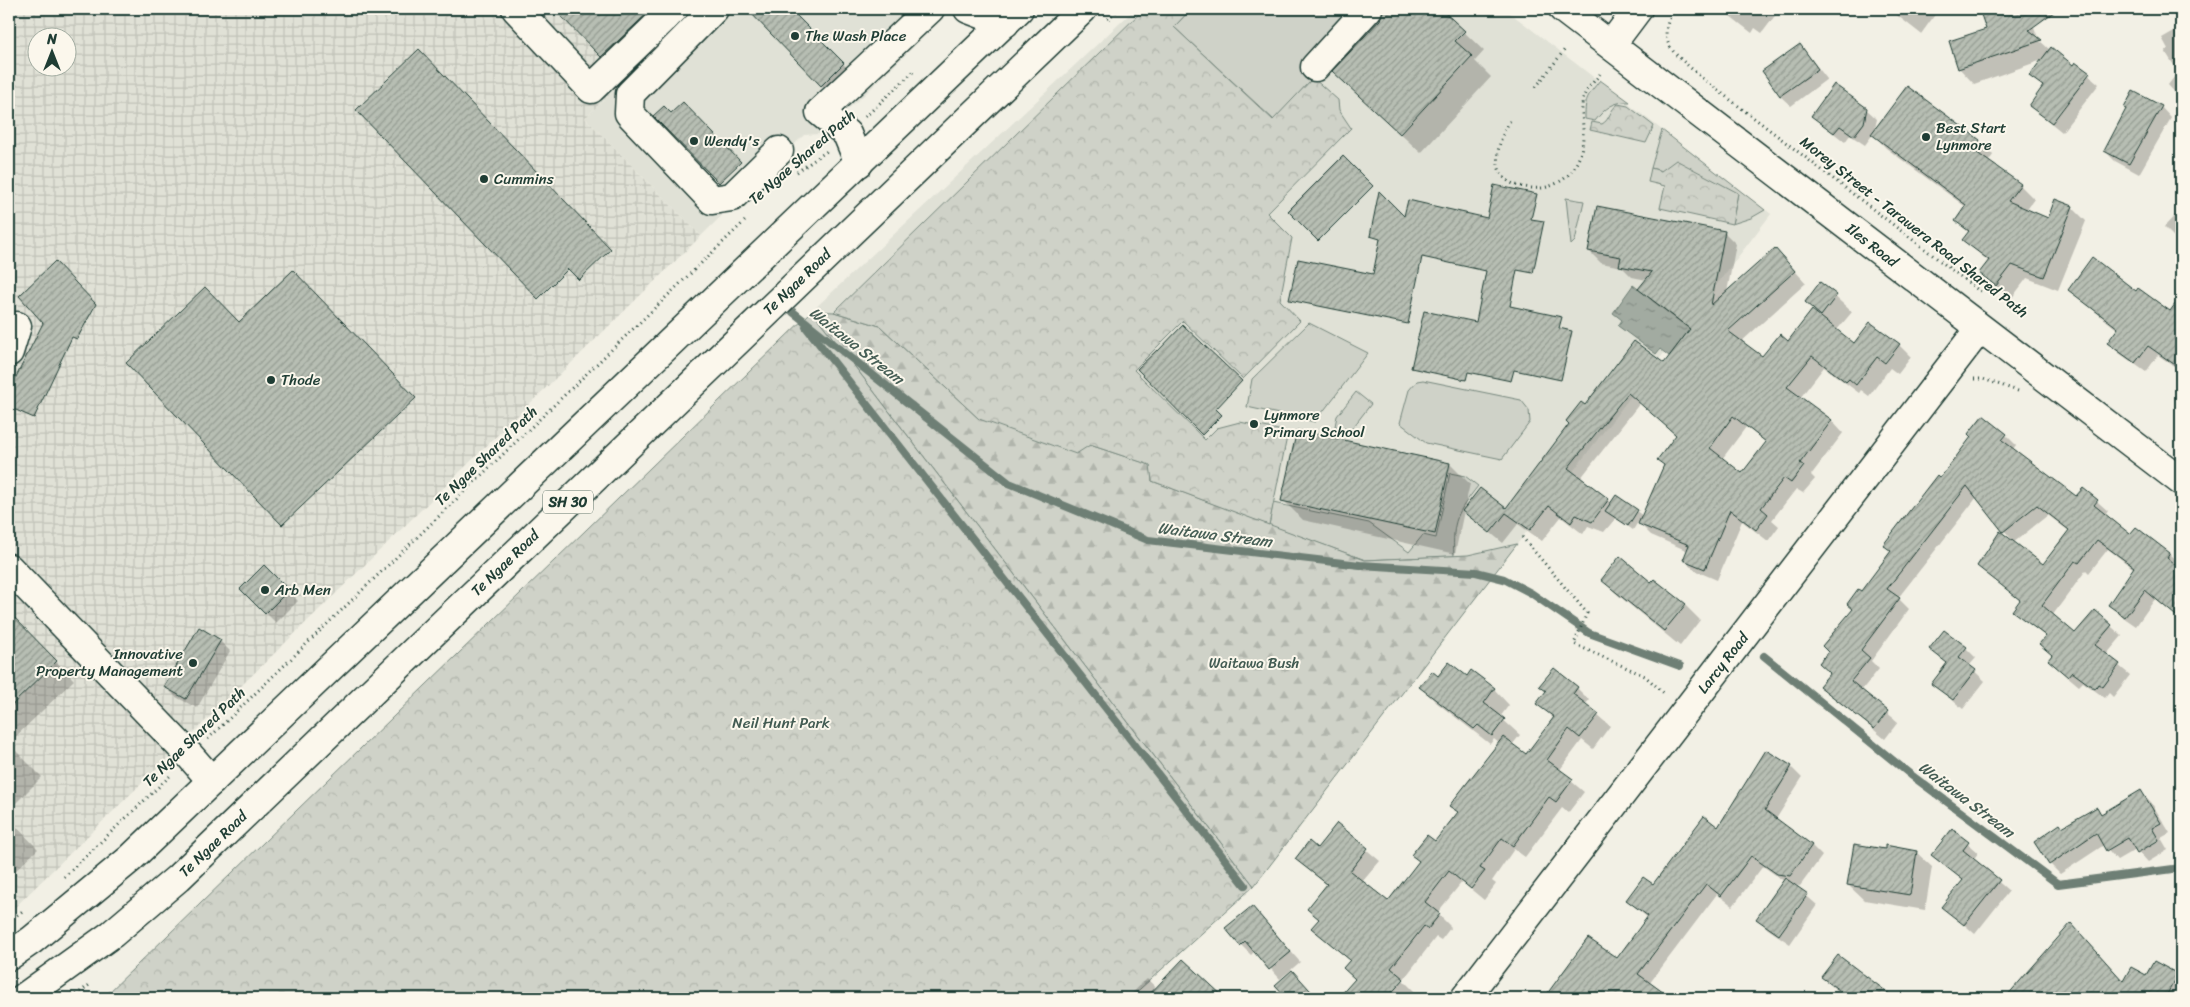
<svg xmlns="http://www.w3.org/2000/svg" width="2190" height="1007" viewBox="0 0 2190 1007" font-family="Sriracha,sans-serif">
<defs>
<pattern id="industrial-grid" width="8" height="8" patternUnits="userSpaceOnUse" patternTransform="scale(1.25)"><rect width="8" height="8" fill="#e0e1d6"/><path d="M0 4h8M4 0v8" fill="none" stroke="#c0c2b8"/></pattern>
<pattern id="forest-firs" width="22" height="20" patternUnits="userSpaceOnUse" patternTransform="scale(1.25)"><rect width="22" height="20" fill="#cfd2c8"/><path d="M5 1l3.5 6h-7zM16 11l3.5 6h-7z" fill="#b1b5ac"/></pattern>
<pattern id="park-crowns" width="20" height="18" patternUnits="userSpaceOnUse" patternTransform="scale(1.25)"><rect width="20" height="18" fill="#cfd2c8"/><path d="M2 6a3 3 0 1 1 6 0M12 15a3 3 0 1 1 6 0" fill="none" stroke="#b1b5ac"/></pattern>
<pattern id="water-ripples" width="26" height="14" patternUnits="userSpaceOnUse" patternTransform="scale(1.25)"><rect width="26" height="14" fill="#a2aba1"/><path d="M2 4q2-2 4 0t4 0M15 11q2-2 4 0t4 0" fill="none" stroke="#838c84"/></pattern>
<pattern id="building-hatch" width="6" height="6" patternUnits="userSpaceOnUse" patternTransform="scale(1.25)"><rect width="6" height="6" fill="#b7beb3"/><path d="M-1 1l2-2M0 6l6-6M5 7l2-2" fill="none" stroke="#949c92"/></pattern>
</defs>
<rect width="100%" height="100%" fill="#f2f0e5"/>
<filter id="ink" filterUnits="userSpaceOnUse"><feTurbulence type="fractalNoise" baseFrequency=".02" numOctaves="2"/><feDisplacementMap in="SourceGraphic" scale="10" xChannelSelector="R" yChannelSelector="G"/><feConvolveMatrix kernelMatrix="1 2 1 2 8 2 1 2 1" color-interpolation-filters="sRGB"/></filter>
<g filter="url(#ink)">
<!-- built -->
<path fill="#e0e1d6" d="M699,9H952L863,96L819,134L804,135L701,236L585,118Z
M1135,9H1505L1771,214L1254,886L812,311Z"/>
<!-- industrial -->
<path fill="url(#industrial-grid)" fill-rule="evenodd" d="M9,9H699L585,118L701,236L9,913ZM38,38H68V68H38Z"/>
<!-- grass -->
<path fill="#cfd2c8" stroke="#77887e" d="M1191,9H1359L1313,78L1274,120L1174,27Z
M1600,80L1630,102C1614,101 1605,108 1595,121L1585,119C1585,97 1587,97 1600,80Z
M1662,130L1765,210L1751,218L1732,224L1738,193L1651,168Z
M1566,198L1584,201L1575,241L1571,245Z
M1309,323L1368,353L1315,422L1247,407L1252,379Z
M1423,380L1521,400L1529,410L1530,422L1502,459L1426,443L1400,423L1409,390L1417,381Z
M1356,392L1371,404L1351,430L1335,426L1337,416Z
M1450,473L1465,476L1478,486C1457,513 1452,520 1454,556L1365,560L1269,525L1273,503L1369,523L1409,552L1423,535L1436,538Z"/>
<!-- forest -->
<path fill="url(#forest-firs)" stroke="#77887e" d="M812,311L834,312L880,326L979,419L1090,445L1151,465L1152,481L1365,560L1468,555L1517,544L1254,886Z"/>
<!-- park -->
<path fill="url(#park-crowns)" stroke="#77887e" d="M1144,9H1191L1174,27L1273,120L1313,78L1338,100L1339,110L1351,128L1267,213L1292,238L1280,300L1300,321L1243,379L1183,321L1134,370L1205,440L1217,428L1240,422L1288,432L1269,525L1152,481L1150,465L1090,445L1076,454L979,419L880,326L834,312Z
M1618,104L1628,106L1654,126L1646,143L1590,130L1592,122L1602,124C1610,120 1610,109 1618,104Z
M1676,160L1738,193L1732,224L1660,208L1665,186L1648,182L1651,168L1661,171Z
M812,311L1254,886L1130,998H103Z"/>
<!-- water -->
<path fill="url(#water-ripples)" stroke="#6e7f75" d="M1633,285L1690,329L1669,356L1660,349L1656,354L1618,326L1622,320L1613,313Z"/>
<!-- shadow -->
<path fill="#0003" fill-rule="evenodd" d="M556,9H694L622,77Z
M748,9H789L858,79L837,101Z
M1384,9H1440L1484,51L1475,61L1491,77L1421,153L1354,91Z
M1721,9H1780L1762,33L1755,28L1752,33Z
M1889,9H1939L1921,34Z
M1980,9H2027L2039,40L2050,50L2074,66L2076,64L2099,84L2062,132L2030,106L2044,88L2030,76L2042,60L1974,84L1959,68L1987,29Z
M2181,27V99L2168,85L2178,72L2165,51L2168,49L2162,38Z
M1800,45L1827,79L1791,106L1780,96Z
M1907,88L1980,141L1993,155L1988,162L2020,185L2034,199L2026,210L2048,219L2072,207L2086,221L2058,290L2027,278L2011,299L1981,273L1989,262L1964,240L1969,233L1957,221L1966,207L1886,148L1873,134L1865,145L1850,135L1845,142L1812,116L1866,109L1877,119L1874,133Z
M2134,93L2161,107L2171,118L2139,174L2115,161L2105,151L2127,109Z
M2181,209V244L2164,227Z
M1725,233L1736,244L1727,292L1786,261L1806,283L1741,342L1762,358L1788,342L1820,316L1806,302L1821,284L1852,312L1836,331L1854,345H1899L1911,357L1898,374L1890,368L1869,396L1861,390L1859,393L1824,367L1800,398L1832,421L1843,433L1811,475L1815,479L1803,493L1796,489L1772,520L1779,526L1768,541L1742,521L1717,580L1696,571L1684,560L1688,551L1651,535L1638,522L1633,530L1616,518L1604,532L1588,526L1583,534L1561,517L1542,541L1518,524L1503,543L1464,511L1455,554L1303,520L1283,500L1450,464L1470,484L1464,510H1506L1585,407L1664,365L1690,330L1652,301L1640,289L1647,280L1632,277L1622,267L1601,263L1589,251ZM1640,403L1677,436L1643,516L1616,496L1612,503L1580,479ZM1746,427L1767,443L1742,475L1722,459Z
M2069,290L2137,293L2170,313L2181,298V371L2158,355L2146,372L2119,353L2109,343L2118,330Z
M2006,435L2016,445L2013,449L2076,497L2083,489L2108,511L2105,515L2130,536L2169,554L2180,564L2177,568L2181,571V620L2155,599L2136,626L2120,615L2110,605L2134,569L2108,549L2089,573L2086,570L2052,616L2075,635L2095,612L2122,636L2106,655L2130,675L2113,697L2109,693L2105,698L2083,682L2079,686L2060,670L2053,656L2041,644L2047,638L2014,611L2021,601L1979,566L2013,541L1977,497L1898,598L1909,609L1871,661L1879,669L1861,691L1898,722L1885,739L1821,686L1831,674L1829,652L1861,593L1940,480ZM2048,515L2069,531L2043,566L2013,543Z
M264,567L298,601L276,623L242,589Z
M1602,580L1652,584L1685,605L1700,620L1680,646L1618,595Z
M9,613L74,680L9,743Z
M220,641L230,651L197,708L176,697L166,687Z
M1966,648L1976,658L1969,666L1985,681L1963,709L1933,684L1948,664L1931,649Z
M1472,672L1494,689L1509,705L1500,717L1520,735L1512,745L1526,756L1554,719L1538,703L1547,692L1541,686L1577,688L1589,700L1585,705L1610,726L1593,749L1582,740L1559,771L1584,792L1568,813L1562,808L1525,857L1514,849L1492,881L1496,884L1484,900L1462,882L1437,913L1451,927L1441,940L1436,937L1403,980L1415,992L1409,998H1352L1346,992L1356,980L1351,961L1313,928L1320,920L1309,909L1328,886L1297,859L1318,850L1337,825L1380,861L1362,882L1389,902L1420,862L1412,854L1435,843L1459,813L1451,805L1500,744L1494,739L1490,744L1436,702L1421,687L1438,678H1467Z
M9,744L42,777L9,810Z
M1791,767L1802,778L1776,819L1812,846L1822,856L1800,886L1794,885L1817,905L1790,944L1768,929L1758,919L1784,881L1763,866L1733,906L1717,894L1649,984L1669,998H1542L1546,993L1548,995L1617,960L1648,918L1627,900L1653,886Z
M2141,792L2151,802L2170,833L2161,838L2168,850L2148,862L2136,849L2117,860L2104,845L2060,874L2050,864L2063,829L2097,809L2102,814Z
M9,819L38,849L9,877Z
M1952,830L1978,853L1973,860L2009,891L1975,934L1943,906L1964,881L1933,854Z
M1916,852L1932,867L1925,910L1864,900L1848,885Z
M1252,907L1300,962L1280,979L1255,951L1251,955L1241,945Z
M2071,925L2124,983L2147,977L2154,963L2181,977V998H2006Z
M1838,957L1893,998H1848L1833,987L1823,977Z
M1147,979L1166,997L1127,998Z
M1301,981L1316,998H1276L1283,992Z
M1678,989L1690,998H1672Z"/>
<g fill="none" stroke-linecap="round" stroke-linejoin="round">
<!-- stream -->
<path stroke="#6e7f75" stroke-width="8" d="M793,312L1009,483L1148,540L1360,565L1476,572L1504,579L1531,593L1589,633L1680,666
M806,327L1245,885
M1764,656L1911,775L2058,884L2181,868"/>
</g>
<!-- building -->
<path fill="url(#building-hatch)" stroke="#1f3d34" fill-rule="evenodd" d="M554,9H652L601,57Z
M747,9H790L844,63L821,86Z
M1383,9H1441L1465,31L1455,41L1472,56L1400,134L1332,71L1380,20Z
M1979,9H2058L2029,30L2042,40L1958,69L1949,41L1986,29Z
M1800,44L1818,69L1780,96L1762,71Z
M2051,47L2073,65L2075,62L2090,73L2052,123L2029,106L2043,86L2029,76Z
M419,49L611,249L579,280L568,269L538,299L356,110Z
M1834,84L1867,108L1864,123L1854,136L1840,126L1834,133L1811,116Z
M1907,86L1980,140L1973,150L2021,184L2008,201L2048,218L2055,199L2073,206L2044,277L2012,265L1996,286L1979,273L1989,260L1962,240L1969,231L1955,221L1966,205L1871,134Z
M2133,91L2162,106L2129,164L2104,151L2126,109L2124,108Z
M683,102L741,162L719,183L653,116L664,106L671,113Z
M1343,156L1373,186L1318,241L1288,211Z
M1494,185L1537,194L1531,219L1544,221L1533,273L1517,270L1510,306L1562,317L1559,328L1572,331L1561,380L1514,370L1511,381L1468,372L1466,380L1411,368L1424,311L1476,322L1486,271L1422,257L1408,324L1289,300L1298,259L1373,274L1380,239L1370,236L1379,191L1404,216L1408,200L1487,218Z
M1597,206L1725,231L1711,305L1775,248L1795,271L1728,331L1762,356L1780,334L1788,341L1812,310L1854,343L1870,322L1900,344L1885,363L1877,357L1856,385L1849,379L1846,382L1812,356L1787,387L1832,420L1800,463L1804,466L1791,483L1784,478L1761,508L1768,514L1756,530L1730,510L1705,569L1683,560L1689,545L1638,524L1664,465L1657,460L1676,435L1628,393L1568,468L1609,499L1592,522L1576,515L1571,523L1549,506L1530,530L1506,513L1490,533L1462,511L1480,488L1506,508L1569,424L1566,421L1581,402L1585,405L1634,341L1664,363L1690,329L1638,289L1652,272L1619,266L1621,257L1588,251ZM1733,416L1766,442L1742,473L1710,448Z
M2092,257L2136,291L2138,288L2170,311L2181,296V369L2148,346L2135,363L2107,343L2118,328L2068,290Z
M55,261L96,304L77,339L72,337L34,418L9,407V391L43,323L19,296Z
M293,270L416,398L282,525L126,363L205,287L239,322Z
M1820,282L1837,295L1821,316L1805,302Z
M1183,325L1242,381L1216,409L1222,415L1202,435L1137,369L1157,350L1158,351Z
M1983,415L2007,434L2002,440L2076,496L2083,488L2098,500L2094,505L2130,534L2136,527L2170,553L2167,558L2181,570V620L2145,590L2125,617L2108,605L2134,567L2097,540L2079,563L2075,561L2042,605L2075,633L2095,610L2112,625L2095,645L2120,664L2103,687L2098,684L2095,689L2072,672L2068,677L2048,660L2052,655L2039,644L2046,636L2012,611L2020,600L1977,566L2000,531L2043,564L2069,530L2037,505L2003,532L1967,486L1887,589L1900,598L1861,650L1870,658L1851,681L1888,711L1874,729L1819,686L1830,673L1819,663L1828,652L1822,646L1853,609L1847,604L1858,589L1861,591L1891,551L1883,545L1937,475L1940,478L1971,437L1968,434Z
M1297,430L1450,463L1435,534L1281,501Z
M1616,495L1638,510L1628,526L1605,511Z
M1620,556L1651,582L1654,579L1686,604L1664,631L1601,580Z
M264,565L289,590L265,614L240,589Z
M9,612L57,661L9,708Z
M199,627L221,640L186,699L164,687Z
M1944,630L1967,647L1959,657L1976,670L1953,700L1931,684L1947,663L1929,649Z
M1449,662L1467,676L1471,670L1495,688L1484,703L1505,719L1492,736L1478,725L1474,729L1419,687L1432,671L1438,676Z
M1554,668L1578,687L1573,694L1599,714L1580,738L1569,729L1547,760L1573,779L1556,802L1549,797L1513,846L1502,838L1480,868L1485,871L1471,889L1449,871L1425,902L1440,914L1428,929L1424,926L1391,968L1404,979L1387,998H1338L1355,979L1343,968L1350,960L1311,928L1319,919L1307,909L1327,884L1295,859L1309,841L1317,848L1337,823L1368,848L1350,871L1388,901L1419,861L1411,855L1427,835L1435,841L1458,812L1449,806L1503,737L1526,754L1554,717L1536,704L1546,691L1539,686Z
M1766,750L1792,766L1765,810L1812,845L1790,876L1777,874L1751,856L1721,896L1706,884L1638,974L1671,998H1544L1588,938L1617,958L1648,916L1626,900L1643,877L1653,884L1704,816L1718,827Z
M2141,790L2161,823L2152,828L2159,840L2137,853L2128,838L2106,851L2096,833L2049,865L2034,842L2060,824L2062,827L2097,807L2101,814Z
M1952,829L1969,842L1963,850L2000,880L1964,925L1941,907L1963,880L1931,855Z
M1854,844L1885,849V845L1917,851L1910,895L1847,885Z
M1785,878L1808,894L1779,935L1756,919Z
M1252,906L1291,952L1269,970L1245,941L1240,946L1225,928Z
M2071,923L2123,981L2131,967L2146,975L2154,961L2178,974L2165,998H2005Z
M1838,955L1895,998H1850L1821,977Z
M1183,959L1225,998H1146Z
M1292,970L1317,998H1287L1275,985Z"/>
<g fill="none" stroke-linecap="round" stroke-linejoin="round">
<defs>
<path id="minor" d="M516,9L591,89L674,9
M714,9L630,94L629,113L712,200L732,197L779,151
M968,9L1005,23
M1563,9L2181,481
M1611,45L1638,9
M1315,67L1368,9
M859,163L847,134L820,112L930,9
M9,352L17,326
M9,568L190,756L212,781
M1465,998L1980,328"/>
<path id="highway" d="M9,956L32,940L130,859L1019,9
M23,998L112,934L178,878L1083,9"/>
</defs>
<!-- minor casing -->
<use href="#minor" stroke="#1f3d34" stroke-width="31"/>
<!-- highway casing -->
<use href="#highway" stroke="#1f3d34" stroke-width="31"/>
<!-- path -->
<path stroke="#1f3d34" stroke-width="3" stroke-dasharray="1 4" stroke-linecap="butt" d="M1674,9C1653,45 1678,55 1702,78L1982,293
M1108,19L1118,9
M1536,87L1566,48
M865,117L915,70
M1510,121C1495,145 1487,182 1525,187C1535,189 1545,189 1555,184C1576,175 1584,152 1583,130C1583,119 1580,107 1584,96C1587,88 1595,81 1600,74
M797,172L827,151
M1974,379H1983L2018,391
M1522,537L1587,613L1574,644L1645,676L1666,695
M208,739L747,219
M64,877L171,775
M9,921L24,910
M72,998L92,983"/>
<!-- minor -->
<use href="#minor" stroke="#fbf7ec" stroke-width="28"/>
<!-- highway -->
<use href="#highway" stroke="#fbf7ec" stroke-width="28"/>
</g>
</g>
<!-- markers -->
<g fill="#1f3d34" stroke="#fbf7ec" stroke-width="2">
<circle cx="795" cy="36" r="5"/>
<circle cx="1926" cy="137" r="5"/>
<circle cx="694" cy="141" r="5"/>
<circle cx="484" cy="179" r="5"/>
<circle cx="271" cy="380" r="5"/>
<circle cx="1254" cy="424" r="5"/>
<circle cx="265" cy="590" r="5"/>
<circle cx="193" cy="663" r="5"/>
</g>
<g text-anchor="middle" stroke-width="4" stroke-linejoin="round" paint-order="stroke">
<!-- shield labels -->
<rect fill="#fbf7ec" stroke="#61756b" stroke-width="1" x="543" y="490.5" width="50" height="23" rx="4"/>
<g font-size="14" font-weight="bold" fill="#1f3d34">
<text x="568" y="507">SH 30</text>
</g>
<!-- poi labels -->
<g font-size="15" fill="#1f3d34" stroke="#fbf7ec" text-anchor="start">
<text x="805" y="41">The Wash Place</text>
<text x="1936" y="133">Best Start<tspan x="1936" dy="17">Lynmore</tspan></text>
<text x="704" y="146">Wendy's</text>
<text x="494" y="184">Cummins</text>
<text x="281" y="385">Thode</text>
<text x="1264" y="420">Lynmore<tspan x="1264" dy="17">Primary School</tspan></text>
<text x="275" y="595">Arb Men</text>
<text x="183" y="659" text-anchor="end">Innovative<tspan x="183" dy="17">Property Management</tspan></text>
</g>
<!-- street labels -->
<g font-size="15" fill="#1f3d34" stroke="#fbf7ec">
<text transform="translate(802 157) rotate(-41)" y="5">Te Ngae Shared Path</text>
<text transform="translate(1914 227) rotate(38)" y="5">Morey Street - Tarawera Road Shared Path</text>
<text transform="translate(1872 245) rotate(38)" y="5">Iles Road</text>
<text transform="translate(797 282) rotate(-44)" y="5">Te Ngae Road</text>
<text transform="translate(486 456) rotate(-44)" y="5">Te Ngae Shared Path</text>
<text transform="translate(505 563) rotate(-44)" y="5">Te Ngae Road</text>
<text transform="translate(1723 663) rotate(-52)" y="5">Larcy Road</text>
<text transform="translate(194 737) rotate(-44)" y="5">Te Ngae Shared Path</text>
<text transform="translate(213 844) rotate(-44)" y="5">Te Ngae Road</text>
</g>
<!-- park labels -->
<g font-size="15" fill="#425b52" stroke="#fbf7ec">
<text x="1254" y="668">Waitawa Bush</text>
<text x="781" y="728">Neil Hunt Park</text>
</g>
<!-- water labels -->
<g font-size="16" font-style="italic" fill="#465e55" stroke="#fbf7ec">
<text transform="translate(857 345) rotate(38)" y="6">Waitawa Stream</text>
<text transform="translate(1215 534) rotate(7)" y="6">Waitawa Stream</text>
<text transform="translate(1967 799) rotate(37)" y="6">Waitawa Stream</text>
</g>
</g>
<!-- margin -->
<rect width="2190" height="1007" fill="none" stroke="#fbf7ec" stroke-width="30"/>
<rect x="15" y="15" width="2160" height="977" fill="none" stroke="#1f3d34" stroke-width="2" filter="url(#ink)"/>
<!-- north arrow -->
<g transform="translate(52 52)"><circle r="24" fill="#fbf7ec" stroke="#a3ada2"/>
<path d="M0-4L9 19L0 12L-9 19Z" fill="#1f3d34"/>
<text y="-8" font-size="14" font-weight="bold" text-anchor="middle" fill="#1f3d34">N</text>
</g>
</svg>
